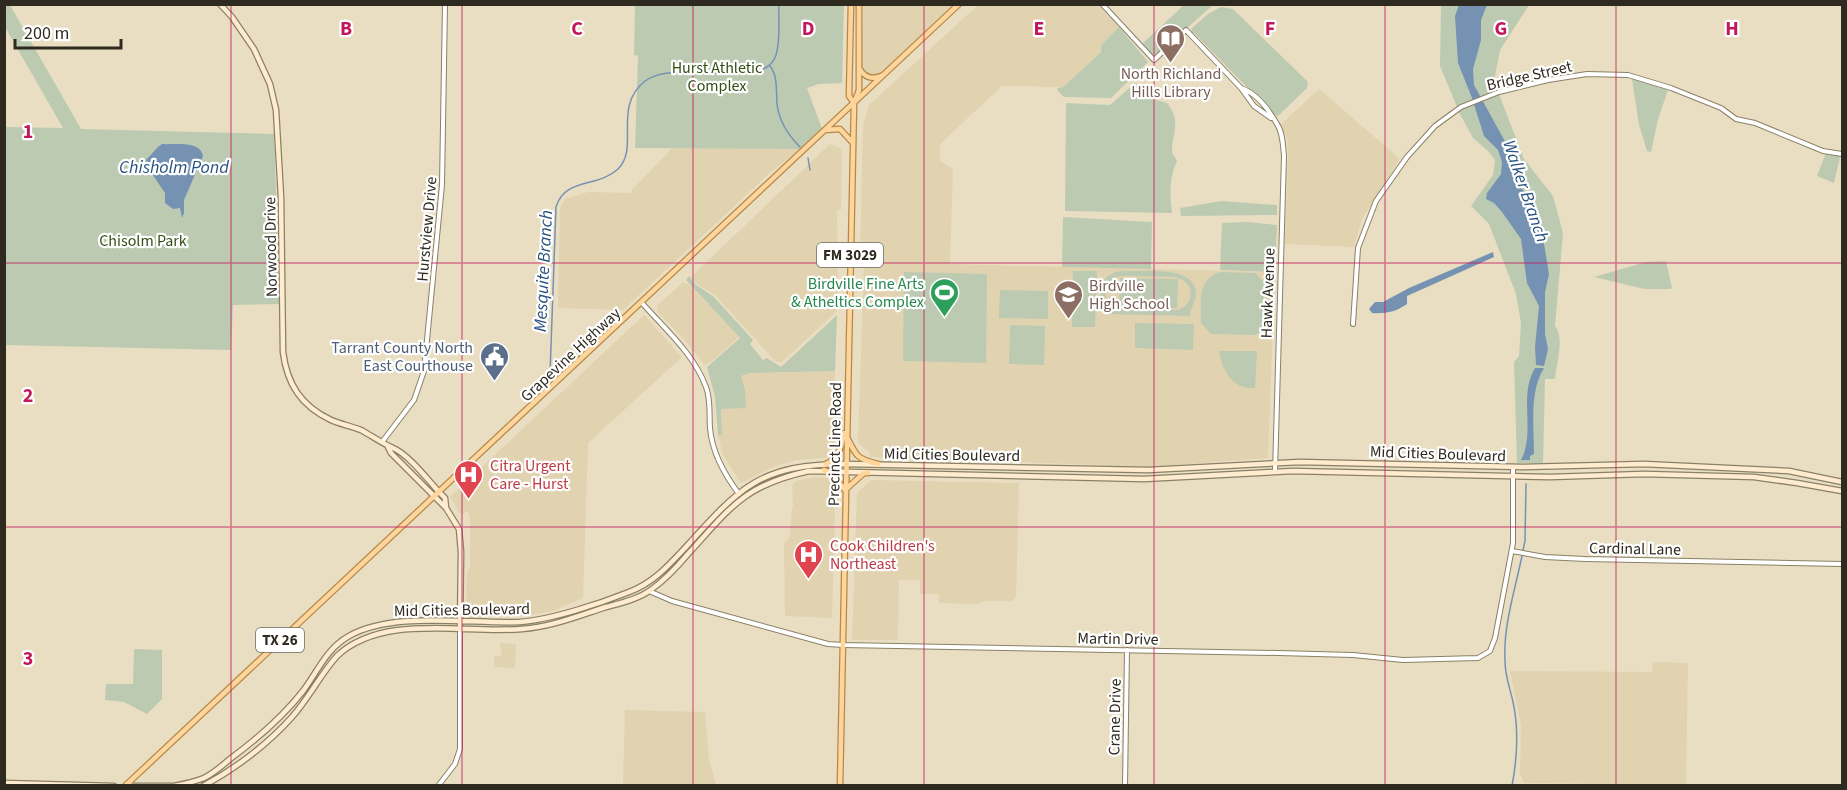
<svg xmlns="http://www.w3.org/2000/svg" width="1847" height="790" viewBox="0 0 1847 790" font-family="'Source Sans 3',sans-serif">
<rect width="100%" height="100%" fill="#e9dec2"/>
<!-- built -->
<path fill="#e1d3b0" d="M863,5H954L880,74L871,76L864,72L862,68Z
M978,5H1098L1119,27L1101,45V52L1063,87L1002,86L940,144V161L953,169L950,264L1275,272L1268,458L1148,467L1018,462L870,457L869,452L858,443L864,262L860,257L863,126L869,105Z
M1319,89L1400,159L1362,219L1354,247L1285,244L1288,151L1287,138L1280,125Z
M830,144L842,149L841,210H837L838,308L835,313L782,362H776L715,295L696,283L691,277Z
M672,148L800,149L772,171L623,310L558,308L560,208L565,199L588,192L632,193V190Z
M683,282L690,285L739,337L711,362L704,365L687,343L657,311L658,309L656,307Z
M644,315L682,357L588,443L583,598L553,611L523,616L470,617L466,612L467,573L470,567V519L468,511L461,515L450,497Z
M835,371V445L831,455L824,458L796,460L773,467L741,483L723,455L718,435L722,434L721,409L745,389L741,376L750,373Z
M815,477L827,478L834,485V511L835,513L832,618L785,616L784,544L790,537L792,508L793,507L792,485L796,481Z
M871,480L1019,483L1016,597L1012,601H985L976,604L939,603V594H920V580H899L898,640H852L857,493Z
M500,643L516,644L515,668L494,667V656H502Z
M1653,662L1688,663L1686,785L1524,783L1520,774L1521,725L1510,671L1652,672Z
M625,710L705,712L709,759L716,785H623Z"/>
<!-- green -->
<path fill="#bdcab2" fill-rule="evenodd" d="M5,5H10L81,129L274,134L280,304L233,305L231,350L5,345V127L63,128L5,27Z
M635,5H844L842,83L819,84L807,88L822,129L800,149L635,148L638,56L634,55Z
M1184,5H1213L1158,54H1151L1143,43Z
M1441,5H1529L1500,50L1494,81L1524,159L1553,196L1563,233L1555,326C1565,339 1556,364 1555,379H1545L1543,463H1517L1514,362L1519,356L1521,323L1516,294L1489,224L1471,206L1493,175L1495,160L1488,151L1473,138L1460,114L1440,66Z
M1221,7L1233,9L1308,82L1307,88L1278,116L1274,115L1194,33H1191L1192,28L1208,14Z
M1119,27L1148,62L1111,98L1064,97L1058,91L1057,88L1063,87L1101,52V45Z
M1632,79L1642,80L1668,90L1658,119L1651,152L1647,151L1639,125Z
M1135,83L1153,99L1167,103C1182,122 1172,133 1172,152L1177,161C1169,178 1170,194 1172,213L1065,211L1066,103L1110,105Z
M1826,153L1840,157L1834,183L1817,176Z
M1221,201L1277,205V215L1181,216L1180,208Z
M1063,217L1152,222L1151,269L1062,267Z
M1248,222L1277,225L1275,272L1220,270L1222,223Z
M1666,261L1672,288L1670,289H1644L1594,277L1646,262Z
M1073,271H1097L1095,327H1072Z
M1122,271C1142,272 1196,264 1196,294C1196,302 1190,308 1190,316L1105,314C1105,307 1101,302 1100,295C1099,281 1109,272 1122,271ZM1122,276L1175,277L1183,280L1189,286C1193,297 1189,306 1178,310L1121,309L1113,307L1107,301C1103,288 1109,278 1122,276Z
M904,272L987,274L986,363L903,361Z
M1220,272L1256,273L1264,283L1263,329L1256,335L1211,334L1201,323C1201,303 1197,279 1220,272Z
M689,276L695,284L713,296L753,340L750,344L763,360L767,358L781,367L837,315L835,371L750,373L741,376L745,389L746,408L721,409L722,435H718L715,397L707,367L740,338L686,280Z
M1120,278L1178,279L1177,308L1119,307Z
M1000,290L1048,291V319L999,318Z
M1135,323L1194,324L1193,350L1135,348Z
M1010,325L1045,326L1044,365L1009,364Z
M1257,351L1255,388C1233,390 1222,370 1219,351Z
M134,649L162,650V699L147,714L124,702L105,700L106,684H133Z"/>
<!-- water -->
<path fill="#7692b3" d="M1459,5H1487L1481,20V40L1473,69L1474,85L1507,145L1515,169L1517,184L1530,197L1537,207L1543,231L1546,234L1543,238L1549,274L1545,292V334L1548,349L1544,366L1536,365L1535,347L1539,306L1527,283L1521,239L1502,212L1494,203L1486,199L1487,193L1501,174L1502,162L1498,150L1484,136L1472,98L1458,63L1455,16Z
M162,144C175,145 200,140 203,156L184,200V213L182,218L180,208L173,209L165,203V193L146,165V160L158,147Z
M1493,252L1494,257L1407,296V304C1396,312 1385,314 1372,313L1369,309L1375,302H1383L1409,288Z
M1535,368H1544C1529,392 1534,426 1534,454L1530,456V460H1521C1536,431 1518,396 1535,368Z"/>
<g fill="none" stroke-linecap="round" stroke-linejoin="round">
<!-- stream -->
<path stroke="#7692b3" stroke-width="1.5" d="M770,66C778,76 776,91 777,104C779,121 788,135 800,147
M808,158L810,170
M550,374L556,207C565,177 598,188 618,169C640,148 612,107 645,81C676,57 765,93 776,55C781,39 778,21 779,4
M1523,550L1525,541L1526,484
M1512,786C1517,759 1519,729 1513,702C1510,688 1505,676 1505,661C1503,626 1515,590 1522,556"/>
<defs>
<path id="tertiary" d="M1102,4L1154,60L1186,30L1241,88L1254,106L1271,118
M1241,88C1256,93 1269,110 1277,124C1283,133 1283,146 1284,156L1275,472
M642,303C665,329 694,354 706,387C711,400 709,414 710,428C712,453 724,474 739,494
M1353,324L1358,248L1376,201L1407,157L1435,126L1461,107L1499,92L1548,80L1587,74L1628,75L1671,88L1721,108L1736,119L1755,123L1823,151L1842,154
M382,442L414,400L424,371L442,185L445,4
M1512,551L1545,557L1585,559L1842,564
M649,591L672,601L828,644L843,645L1278,653L1353,655L1403,660L1478,658L1490,651L1495,638L1513,543V467
M438,786L455,764L460,749V630
M1125,786L1127,650"/>
<path id="secondary" d="M220,4L232,17L254,49L270,84L276,110L281,197L283,352C287,384 301,406 331,420C340,424 351,426 361,430C372,436 382,443 393,448C408,454 428,480 439,492L445,498L446,508
M388,447L391,453L446,508L459,529L461,552L460,630
M4,783L114,786
M127,786H172
M174,786C184,784 194,782 204,778C214,773 222,766 230,759C257,739 282,718 303,691C318,671 326,649 349,636C393,611 468,624 519,622C550,620 599,604 629,592C653,583 668,566 685,548C740,487 760,464 846,464L1148,470L1300,462L1522,467L1644,464L1789,471L1842,482
M203,786C235,769 268,744 292,717C309,698 320,675 337,656C383,613 463,634 522,629C551,627 578,616 606,607C621,603 639,599 652,589C666,579 677,567 688,554C731,507 744,485 809,471L1144,479L1293,471L1550,477L1644,474L1754,477L1797,483L1842,491"/>
<path id="primary" d="M851,4L849,96L854,103
M859,68C864,77 872,80 881,76
M825,130L840,129L852,142
M847,437C856,456 857,459 878,464
M826,464C840,457 841,447 844,433
M824,470L833,475L845,490L864,473H868
M125,786L959,4
M840,786L854,103L859,90V4"/>
</defs>
<!-- tertiary casing -->
<use href="#tertiary" stroke="#8a8066" stroke-width="6"/>
<!-- secondary casing -->
<use href="#secondary" stroke="#8a8066" stroke-width="7"/>
<!-- primary casing -->
<use href="#primary" stroke="#b68847" stroke-width="7"/>
<!-- tertiary -->
<use href="#tertiary" stroke="#fff" stroke-width="4"/>
<!-- secondary -->
<use href="#secondary" stroke="#ffebce" stroke-width="4.5"/>
<!-- primary -->
<use href="#primary" stroke="#fed69d" stroke-width="4.5"/>
</g>
<!-- grid -->
<path fill="none" stroke="#c2185b" stroke-width="1.5" stroke-opacity="0.55" d="M231,4V786M462,4V786M693,4V786M924,4V786M1154,4V786M1385,4V786M1616,4V786M4,263H1842M4,527H1842"/>
<!-- icons -->
<defs>
<symbol id="library-pin" viewBox="-11 -11 22 30"><path d="M0 17L-7.5 6A9.5 9.5 0 1 1 7.5 6Z" fill="#8d6e63" stroke="#fff"/><path d="M-6-4Q-3-5.5-.7-3.5V5Q-3 3-6 4ZM6-4Q3-5.5 .7-3.5V5Q3 3 6 4Z" fill="#fff"/></symbol>
<symbol id="stadium-pin" viewBox="-11 -11 22 30"><path d="M0 17L-7.5 6A9.5 9.5 0 1 1 7.5 6Z" fill="#2e9e5b" stroke="#fff"/><path d="M0-5a6.5 5 0 1 0 0 10a6.5 5 0 1 0 0-10ZM-3.5-1.8h7v3.6h-7Z" fill="#fff"/></symbol>
<symbol id="school-pin" viewBox="-11 -11 22 30"><path d="M0 17L-7.5 6A9.5 9.5 0 1 1 7.5 6Z" fill="#8d6e63" stroke="#fff"/><path d="M0-5L7-2L0 1L-7-2ZM-4 1L0 2.5L4 1V4Q0 6-4 4Z" fill="#fff"/></symbol>
<symbol id="civic-pin" viewBox="-11 -11 22 30"><path d="M0 17L-7.5 6A9.5 9.5 0 1 1 7.5 6Z" fill="#5c6f8a" stroke="#fff"/><path d="M-.6-6.5H3V-4.5H.6V-3L4-1V1h2V6H-6V1h2V-1L-.6-3ZM-1.2 2.5V6h2.4V2.5Z" fill="#fff"/></symbol>
<symbol id="hospital-pin" viewBox="-11 -11 22 30"><path d="M0 17L-7.5 6A9.5 9.5 0 1 1 7.5 6Z" fill="#e0444e" stroke="#fff"/><path d="M-5-5h3v3.5h4V-5h3V5h-3V1.5h-4V5h-3Z" fill="#fff"/></symbol>
</defs>
<g fill-rule="evenodd">
<use href="#library-pin" x="1154" y="22" width="33" height="45"/>
<use href="#stadium-pin" x="928" y="276" width="33" height="45"/>
<use href="#school-pin" x="1052" y="278" width="33" height="45"/>
<use href="#civic-pin" x="478" y="340" width="33" height="45"/>
<use href="#hospital-pin" x="452" y="458" width="33" height="45"/>
<use href="#hospital-pin" x="792" y="538" width="33" height="45"/>
</g>
<g text-anchor="middle" stroke-width="4.5" stroke-linejoin="round" paint-order="stroke">
<!-- shield labels -->
<g fill="#fff" stroke="#6d6a63" stroke-width="1.5">
<rect x="817" y="243" width="66" height="24" rx="4.5"/>
<rect x="256" y="628" width="48" height="24" rx="4.5"/>
</g>
<g font-size="15" font-weight="bold" fill="#2f2a20">
<text x="850" y="260">FM 3029</text>
<text x="280" y="645">TX 26</text>
</g>
<!-- park labels -->
<g font-size="16" fill="#344e14" stroke="#fff">
<text x="717" y="73">Hurst Athletic<tspan x="717" dy="18">Complex</tspan></text>
<text x="143" y="246">Chisolm Park</text>
</g>
<!-- education labels -->
<g font-size="16" fill="#785e54" stroke="#fff">
<text x="1171" y="79">North Richland<tspan x="1171" dy="18">Hills Library</tspan></text>
<text x="1089" y="291" text-anchor="start">Birdville<tspan x="1089" dy="18">High School</tspan></text>
</g>
<!-- street labels -->
<g font-size="16" fill="#2f2a20" stroke="#fff">
<text transform="translate(1529 75) rotate(-13)" y="6">Bridge Street</text>
<text transform="translate(426 229) rotate(-85)" y="6">Hurstview Drive</text>
<text transform="translate(270 247) rotate(-91)" y="6">Norwood Drive</text>
<text transform="translate(1267 293) rotate(-88)" y="6">Hawk Avenue</text>
<text transform="translate(570 354) rotate(-43)" y="6">Grapevine Highway</text>
<text transform="translate(834 444) rotate(-89)" y="6">Precinct Line Road</text>
<text transform="translate(1438 453) rotate(2)" y="6">Mid Cities Boulevard</text>
<text transform="translate(952 454) rotate(1)" y="6">Mid Cities Boulevard</text>
<text transform="translate(1635 548) rotate(1)" y="6">Cardinal Lane</text>
<text transform="translate(462 609) rotate(-1)" y="6">Mid Cities Boulevard</text>
<text transform="translate(1118 638) rotate(1)" y="6">Martin Drive</text>
<text transform="translate(1114 717) rotate(-89)" y="6">Crane Drive</text>
</g>
<!-- leisure labels -->
<g font-size="16" fill="#27864d" stroke="#fff" text-anchor="end">
<text x="924" y="289">Birdville Fine Arts<tspan x="924" dy="18">&amp; Atheltics Complex</tspan></text>
</g>
<!-- service labels -->
<g font-size="16" fill="#4e5e75" stroke="#fff" text-anchor="end">
<text x="473" y="353">Tarrant County North<tspan x="473" dy="18">East Courthouse</tspan></text>
</g>
<!-- health labels -->
<g font-size="16" fill="#be3a42" stroke="#fff" text-anchor="start">
<text x="490" y="471">Citra Urgent<tspan x="490" dy="18">Care - Hurst</tspan></text>
<text x="830" y="551">Cook Children's<tspan x="830" dy="18">Northeast</tspan></text>
</g>
<!-- water labels -->
<g font-size="18" font-style="italic" fill="#295280" stroke="#fff">
<text x="174" y="173">Chisholm Pond</text>
<text transform="translate(1526 191) rotate(71)" y="6">Walker Branch</text>
<text transform="translate(543 271) rotate(-87)" y="6">Mesquite Branch</text>
</g>
</g>
<g font-size="20" text-anchor="middle" font-weight="bold" fill="#c2185b" stroke="#fff" stroke-width="4.5" stroke-linejoin="round" paint-order="stroke">
<text x="346" y="35">B</text>
<text x="577" y="35">C</text>
<text x="808" y="35">D</text>
<text x="1039" y="35">E</text>
<text x="1270" y="35">F</text>
<text x="1501" y="35">G</text>
<text x="1732" y="35">H</text>
<text x="28" y="138">1</text>
<text x="28" y="402">2</text>
<text x="28" y="665">3</text>
</g>
<!-- border -->
<rect width="1847" height="790" fill="none" stroke="#2f2a20" stroke-width="12"/>
<!-- scale -->
<path d="M15 39v9h106v-9" fill="none" stroke="#2f2a20" stroke-width="3"/>
<text x="24" y="39" font-size="18" fill="#2f2a20" stroke="#ffffff" stroke-width="4.5" paint-order="stroke">200 m</text>
</svg>
